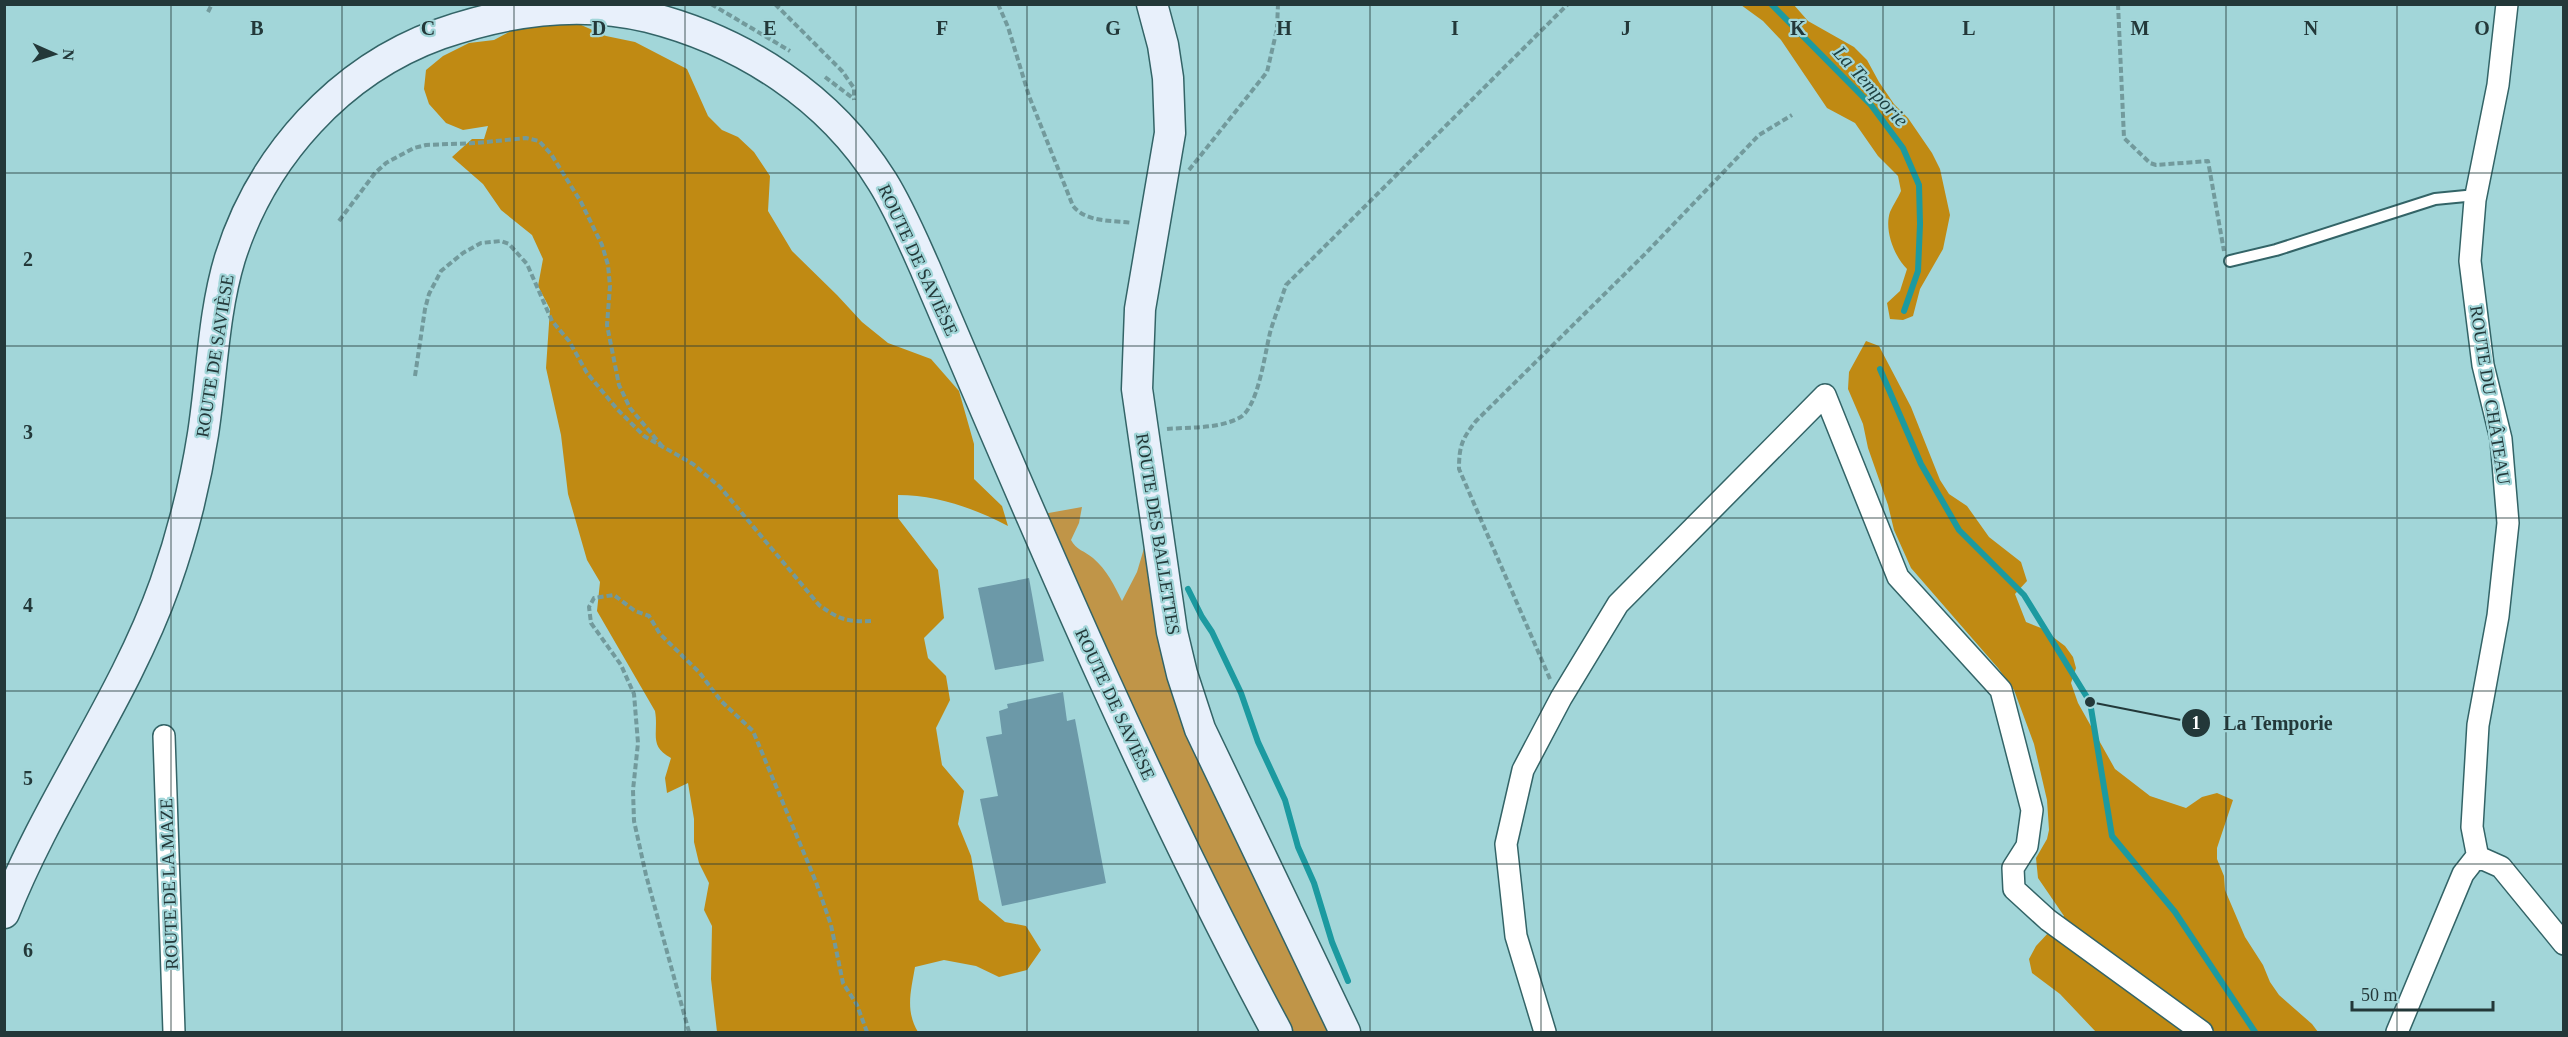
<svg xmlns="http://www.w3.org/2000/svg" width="2568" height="1037" viewBox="0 0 2568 1037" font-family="Georgia,serif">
<rect width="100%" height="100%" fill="#a2d6d9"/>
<!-- green -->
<path fill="#c09548" d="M1082,507L1079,523L1071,540C1076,550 1085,551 1093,558C1107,570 1114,585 1122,601L1137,572L1145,545L1156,597L1334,1032H1289L1217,892L1043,514Z"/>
<!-- forest -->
<path fill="#c08a13" d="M1741,5H1794L1808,21L1854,47L1867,60L1879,82L1894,104L1908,118L1932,153L1940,169L1950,215L1943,249L1920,289L1913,316L1903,320L1890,319L1887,303L1900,291L1907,269C1894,256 1884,230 1890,212C1893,205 1898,198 1901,191L1898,176L1878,156L1855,123L1827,108L1781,40L1763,21Z
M541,23L579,24L606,36L635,42L687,69L708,116L722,130L738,137L754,152L770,176L768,211L792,251L837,295L862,322L888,343L931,359L959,391L974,444V479L1002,506L1008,526C974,508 936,495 898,495V518L938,570L944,618L924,638L928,658L946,676L950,700L936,728L942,765L964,791L958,824L971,856L979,900L1005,922L1026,926L1041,950L1027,970L999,977L976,966L944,960L915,967C911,991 905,1010 918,1032H717L711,979L712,926L704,910L709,883L699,863L694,842V819L688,783L667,793L665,778L671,758C648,746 659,733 655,711L597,611L600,582L587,560L568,494L561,435L546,368L550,309L538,286L543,259L532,235L501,210L483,184L452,157L472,139H484L488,126L463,130L446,123L429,104L424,89L426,70L443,56L469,43L494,40L515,29Z
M1866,341L1879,346L1911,407L1940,480L1949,494L1967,506L1989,537L2021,562L2027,581L2015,594L2026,622L2041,628L2065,646L2073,657L2076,668L2071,683L2078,703L2115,769L2150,796L2186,808L2202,797L2217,793L2233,800L2217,848V859L2224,876L2225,890L2245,937L2263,965L2270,982L2279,995L2312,1024L2318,1032H2096L2060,994L2032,973L2029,959L2036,946L2064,916L2038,878L2036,858L2047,839L2049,830L2047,800L2034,744L2014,690L1998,668L1911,568L1894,530L1888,505L1868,448L1863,424L1848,389L1849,372Z"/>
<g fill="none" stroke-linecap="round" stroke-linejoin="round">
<!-- stream -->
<path stroke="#1c9aa0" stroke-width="6" d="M1771,4L1871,105L1903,148L1919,185L1920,224L1918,271L1904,311
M1880,369L1921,464L1959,530L2024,595L2090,702L2112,836L2175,912L2255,1032
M1188,589L1202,617L1212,632L1241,693L1258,742L1285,800L1298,847L1314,883L1332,942L1348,981"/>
</g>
<!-- building -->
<path fill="#6c99a8" d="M1029,578L1044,661L995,670L978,588Z
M1063,692L1067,721L1075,719L1106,883L1002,906L980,799L998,796L986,737L1002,734L999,711L1008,708L1007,704Z"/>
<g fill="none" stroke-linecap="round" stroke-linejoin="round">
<defs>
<path id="lane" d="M2230,261L2276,250L2435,199L2476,195"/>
<path id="street" d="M164,736L174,1032
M2478,858L2472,827L2478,725L2498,616L2508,523L2501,439L2483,365L2470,261L2475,200L2498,85L2507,4
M1545,1032L1516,936L1506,844L1523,770L1561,698L1618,604L1825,395L1898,577L2001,690L2032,810L2027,846L2013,868L2014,889L2048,920L2202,1032
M2397,1032L2463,874L2474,860L2483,859L2501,867L2564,944"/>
<path id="secondary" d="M1152,4L1163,45L1168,78L1170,133L1140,309L1137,389L1172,632L1182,674L1200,729L1345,1032
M4,913C49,799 124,699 165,584C182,536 195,485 203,434C212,376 213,314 230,258C262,156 340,70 440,34C506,11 578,0 648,17C743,41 830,97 882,181C899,208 912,239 925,268C1035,526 1144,785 1277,1032"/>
</defs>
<!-- lane casing -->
<use href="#lane" stroke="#336467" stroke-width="14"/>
<!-- street casing -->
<use href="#street" stroke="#336467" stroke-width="24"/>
<!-- secondary casing -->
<use href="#secondary" stroke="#336467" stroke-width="33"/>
<!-- path -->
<path stroke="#729a9c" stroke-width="4" stroke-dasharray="6 3" stroke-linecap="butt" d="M711,4L790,51
M775,4L842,71L854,88V100
M998,4L1008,27L1029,96L1073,206C1087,223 1112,220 1132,223
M2118,4L2124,138L2150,163L2156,165L2208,161L2224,251
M208,12L212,4
M825,77L854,99
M1189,170L1267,72L1277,29L1278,4
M339,221L375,173L386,163L414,148L426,145L476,143L526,138L539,141L551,154L581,202L602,245L608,265L610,286L607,325L619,385L630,408L662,446
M415,376L425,309L429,294L441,271L463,253L481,243L501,241L509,244L527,264L552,321L569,341L587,373L617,409L644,436L693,464L720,487L819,605C840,620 847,622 873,621
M1167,429C1190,427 1218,429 1239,418C1259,408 1265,350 1271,329C1276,314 1281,300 1286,285L1568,4
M1550,679L1459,469C1459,446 1462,439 1476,421L1646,253L1759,135L1792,115
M689,1032L646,875L634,821L633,790L638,743L634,694L621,665L591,623L589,607L594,598L614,595L635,611L649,616L660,634L699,672L721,701L753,731L816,882L831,925L843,983L857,1005L867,1032"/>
<!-- lane -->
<use href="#lane" stroke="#fff" stroke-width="10"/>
<!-- street -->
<use href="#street" stroke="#fff" stroke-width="21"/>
<!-- secondary -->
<use href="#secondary" stroke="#e8f0fb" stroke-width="30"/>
</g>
<!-- grid -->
<path fill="none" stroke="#233839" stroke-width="1.5" stroke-opacity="0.55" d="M171,4V1032M342,4V1032M514,4V1032M685,4V1032M856,4V1032M1027,4V1032M1198,4V1032M1370,4V1032M1541,4V1032M1712,4V1032M1883,4V1032M2054,4V1032M2226,4V1032M2397,4V1032M4,173H2564M4,346H2564M4,518H2564M4,691H2564M4,864H2564"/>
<g text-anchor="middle" stroke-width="4.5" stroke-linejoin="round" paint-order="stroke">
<!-- street labels -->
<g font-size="18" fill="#233839" stroke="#a2d6d9">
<text transform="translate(918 260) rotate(65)" y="6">ROUTE DE SAVIÈSE</text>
<text transform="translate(215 356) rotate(-81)" y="6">ROUTE DE SAVIÈSE</text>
<text transform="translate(2490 395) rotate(81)" y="6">ROUTE DU CHÂTEAU</text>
<text transform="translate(1158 534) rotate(81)" y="6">ROUTE DES BALLETTES</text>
<text transform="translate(1115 704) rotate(65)" y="6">ROUTE DE SAVIÈSE</text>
<text transform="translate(169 884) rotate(-92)" y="6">ROUTE DE LA MAZE</text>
</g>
<!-- water labels -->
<g font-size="20" font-style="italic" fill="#1f4142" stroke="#a2d6d9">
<text transform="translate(1871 86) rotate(48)" y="7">La Temporie</text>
</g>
</g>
<g font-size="20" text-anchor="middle" font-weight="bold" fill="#233839" stroke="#a2d6d9" stroke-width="4.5" stroke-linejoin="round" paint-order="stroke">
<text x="257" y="35">B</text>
<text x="428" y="35">C</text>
<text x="599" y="35">D</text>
<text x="770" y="35">E</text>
<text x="942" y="35">F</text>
<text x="1113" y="35">G</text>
<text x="1284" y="35">H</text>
<text x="1455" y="35">I</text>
<text x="1626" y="35">J</text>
<text x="1798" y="35">K</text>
<text x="1969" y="35">L</text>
<text x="2140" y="35">M</text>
<text x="2311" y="35">N</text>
<text x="2482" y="35">O</text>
<text x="28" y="266">2</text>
<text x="28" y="439">3</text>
<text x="28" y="612">4</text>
<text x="28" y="785">5</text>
<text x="28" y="957">6</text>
</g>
<!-- callouts -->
<path fill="none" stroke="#233839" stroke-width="2" d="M2090 702L2196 723"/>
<g fill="#233839" stroke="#a2d6d9" stroke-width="2">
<circle cx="2090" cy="702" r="6"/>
<circle cx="2196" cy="723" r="15"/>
</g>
<g font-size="18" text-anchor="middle" font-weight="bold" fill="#fff">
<text x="2196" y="729">1</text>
</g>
<g font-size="20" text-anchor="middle" font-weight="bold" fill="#233839" stroke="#a2d6d9" stroke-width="4.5" stroke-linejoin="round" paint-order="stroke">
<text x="2278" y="730">La Temporie</text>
</g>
<!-- border -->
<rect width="2568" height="1037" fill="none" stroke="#233839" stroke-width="12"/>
<!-- north arrow -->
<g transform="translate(54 54) rotate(93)" stroke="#a2d6d9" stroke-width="4.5" paint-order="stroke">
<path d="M0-4.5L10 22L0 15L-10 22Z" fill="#233839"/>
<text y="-9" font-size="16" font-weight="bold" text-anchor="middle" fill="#233839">N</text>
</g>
<!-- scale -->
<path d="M2352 1001v9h141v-9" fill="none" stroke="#233839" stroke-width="3"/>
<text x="2361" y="1001" font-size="18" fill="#233839" stroke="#a2d6d9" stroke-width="4.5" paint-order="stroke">50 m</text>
</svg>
